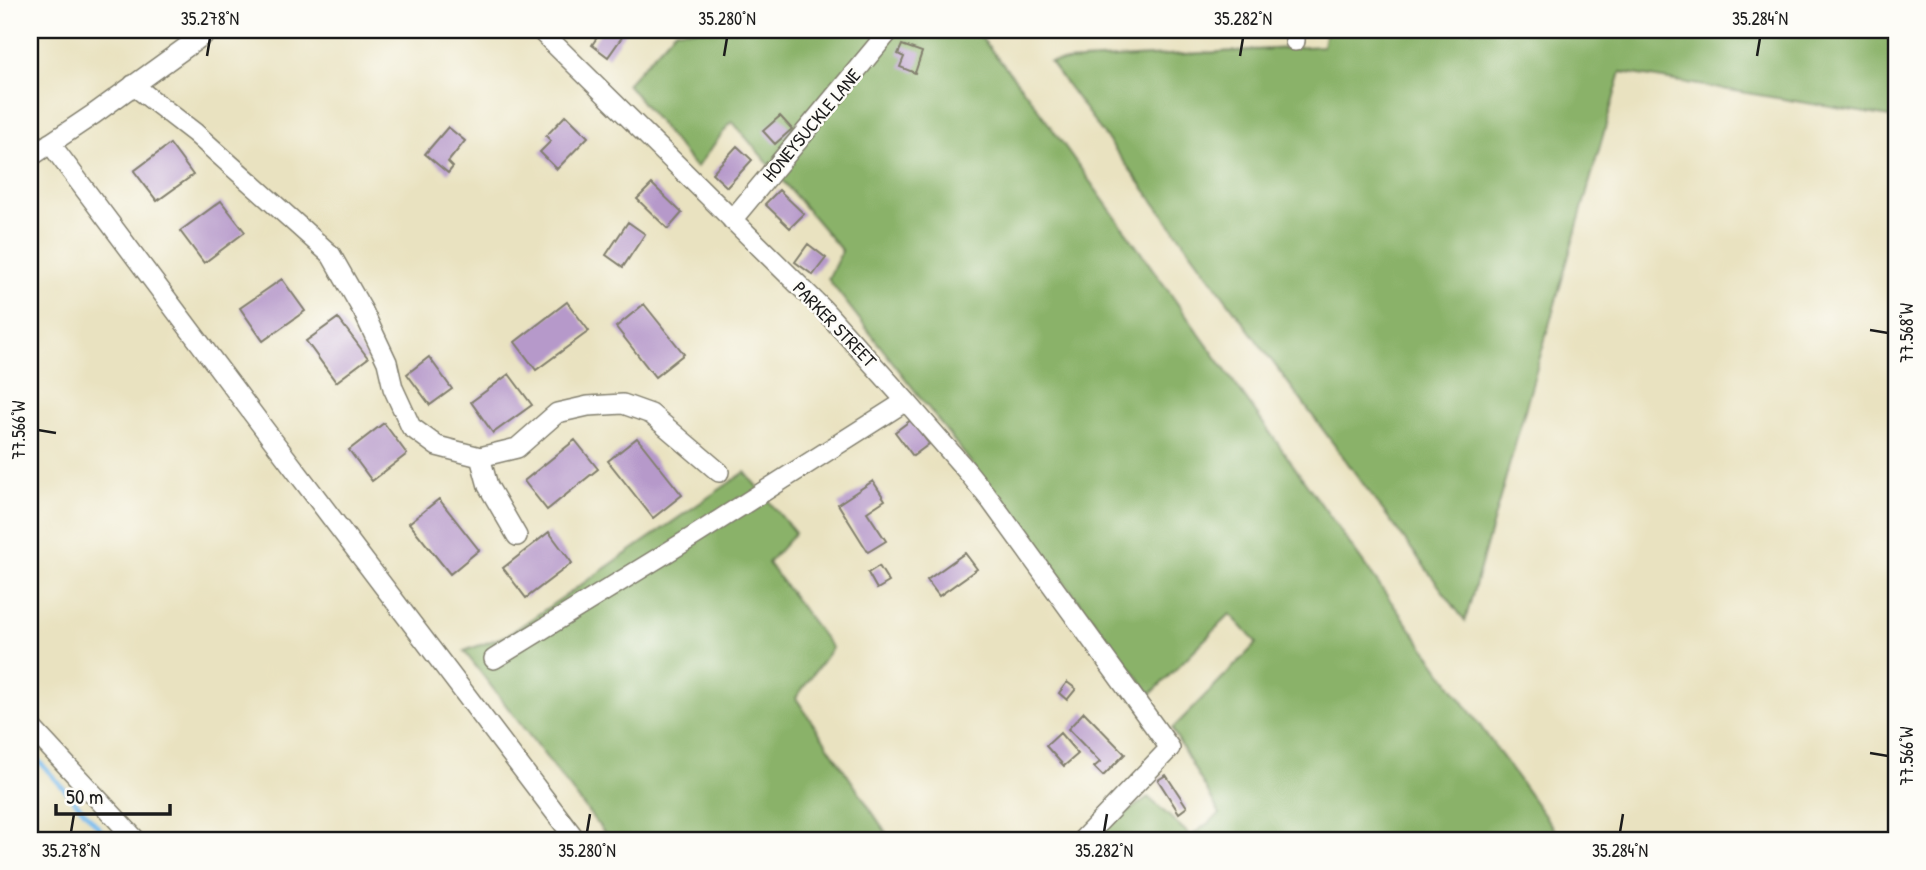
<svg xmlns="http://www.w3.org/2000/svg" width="1926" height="870" viewBox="0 0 1926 870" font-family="'Patrick Hand',sans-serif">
<rect width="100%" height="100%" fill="#fdfcf7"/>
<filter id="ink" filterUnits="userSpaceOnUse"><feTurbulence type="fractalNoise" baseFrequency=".0143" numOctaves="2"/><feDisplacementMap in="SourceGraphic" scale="14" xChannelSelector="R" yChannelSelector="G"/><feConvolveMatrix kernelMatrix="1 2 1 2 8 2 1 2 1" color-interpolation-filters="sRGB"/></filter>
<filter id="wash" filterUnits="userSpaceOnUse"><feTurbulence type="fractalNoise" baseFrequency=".00686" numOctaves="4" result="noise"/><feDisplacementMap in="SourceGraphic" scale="28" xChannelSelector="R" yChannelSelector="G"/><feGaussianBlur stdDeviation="1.57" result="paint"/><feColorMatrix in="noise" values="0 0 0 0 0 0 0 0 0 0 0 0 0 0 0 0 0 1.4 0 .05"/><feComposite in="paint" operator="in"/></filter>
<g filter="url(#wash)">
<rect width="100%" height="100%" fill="#e9e2c0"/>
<!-- forest -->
<path fill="#8ab269" stroke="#536742" stroke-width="2" d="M676,30H975L1028,95L1562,840H1088L1148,797L1191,836L1220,814L1172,729L1257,643L1230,614L1151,694L828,279L842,251L732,121L696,168L627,84Z
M1326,30H1896V118L1621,72L1465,621L1050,62L1323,46Z
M745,472L795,533L768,563L832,648L796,698L891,840H610L464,651L508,635Z"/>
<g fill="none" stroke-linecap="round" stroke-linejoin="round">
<!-- stream -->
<path stroke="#78bbee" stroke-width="4.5" d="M30,751L110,840"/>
</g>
<g id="blocks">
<!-- building -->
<path fill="#b699ca" d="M602,30H627L608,57L592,45Z
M1239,30H1260V34H1239Z
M902,45L922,52L915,73L900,67L904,57L898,54Z
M566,115L588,137L557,169L540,152L551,141L546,136Z
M780,116L792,129L775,144L763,131Z
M448,127L465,141L448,162L453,167L448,173L425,154Z
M170,144L193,175L157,201L134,171Z
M737,146L752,160L727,187L712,173Z
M652,184L682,213L668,229L637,199Z
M779,190L804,214L790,228L765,204Z
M221,201L245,232L204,263L180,231Z
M628,222L645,234L623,267L606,255Z
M808,244L826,258L813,275L795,262Z
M282,279L305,311L263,341L240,308Z
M567,302L589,331L536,370L515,342Z
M644,304L684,354L655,377L616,327Z
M338,318L368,358L336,382L306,341Z
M429,357L452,389L430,405L407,374Z
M509,374L532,405L493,433L471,402Z
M911,420L929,444L913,456L895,432Z
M384,423L407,454L372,481L349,450Z
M637,438L682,495L653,518L608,461Z
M575,440L598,469L547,510L524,481Z
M873,481L885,500L867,512L886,541L868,552L838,504Z
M439,499L479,550L450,574L409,523Z
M549,532L572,563L526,598L503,568Z
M965,553L977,569L939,596L927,580Z
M879,566L889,582L877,589L868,573Z
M1067,682L1076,689L1067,700L1059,693Z
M1084,712L1125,754L1103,776L1094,767L1100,762L1068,729Z
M1060,733L1078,754L1064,766L1046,746Z
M1166,775L1187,807L1179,813L1158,780Z"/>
</g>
</g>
<g filter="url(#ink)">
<use href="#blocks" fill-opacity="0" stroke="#827f6e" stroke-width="2"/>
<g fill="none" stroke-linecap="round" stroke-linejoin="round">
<defs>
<path id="minor" d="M540,30L823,309L906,401L967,471L991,501L1170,748L1082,840
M1295,30V41
M133,85L195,133L331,255L363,311L387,362L393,388L411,427L437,446L480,457L517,448L557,413L588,406L623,404L651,414L719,472
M50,143L265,430L576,840
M30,157L94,114L210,30
M732,220L890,30
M480,457L488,486L517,536
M494,659L694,536L906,401
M30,726L136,840"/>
</defs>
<!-- minor casing -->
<use href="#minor" stroke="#827f6e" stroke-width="22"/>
<!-- minor -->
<use href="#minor" stroke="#fff" stroke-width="19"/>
</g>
</g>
<!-- ticks -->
<path fill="none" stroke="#1c1c1c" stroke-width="2.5" d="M207,56L210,38M724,56L727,38M1240,56L1243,38M1757,56L1760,38M1870,330L1888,333M38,430L56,433M1870,753L1888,756M71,832L74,814M587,832L590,814M1104,832L1107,814M1620,832L1623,814"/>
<g text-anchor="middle" stroke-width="5" stroke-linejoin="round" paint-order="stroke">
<!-- street labels -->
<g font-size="19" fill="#1c1c1c" stroke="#fdfcf7">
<text transform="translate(811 125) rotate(-50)" y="7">HONEYSUCKLE LANE</text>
<text transform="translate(835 324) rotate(46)" y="7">PARKER STREET</text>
</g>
</g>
<!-- margin -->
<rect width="1926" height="870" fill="none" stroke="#fdfcf7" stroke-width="77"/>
<!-- scale -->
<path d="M56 804v10h114v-10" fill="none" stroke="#1c1c1c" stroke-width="3.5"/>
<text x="66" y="804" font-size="21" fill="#1c1c1c" stroke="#fdfcf7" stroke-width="5" paint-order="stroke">50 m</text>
<rect x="38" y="38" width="1850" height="794" fill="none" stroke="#1c1c1c" stroke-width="2.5"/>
<g font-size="18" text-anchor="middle" fill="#1c1c1c">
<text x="210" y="25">35.278°N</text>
<text x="727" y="25">35.280°N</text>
<text x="1243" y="25">35.282°N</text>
<text x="1760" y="25">35.284°N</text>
<text transform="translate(1907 333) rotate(-90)" y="6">77.568°W</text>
<text transform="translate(19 430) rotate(-90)" y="6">77.566°W</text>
<text transform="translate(1907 756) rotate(-90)" y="6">77.566°W</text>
<text x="71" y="857">35.278°N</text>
<text x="587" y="857">35.280°N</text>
<text x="1104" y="857">35.282°N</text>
<text x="1620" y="857">35.284°N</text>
</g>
</svg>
